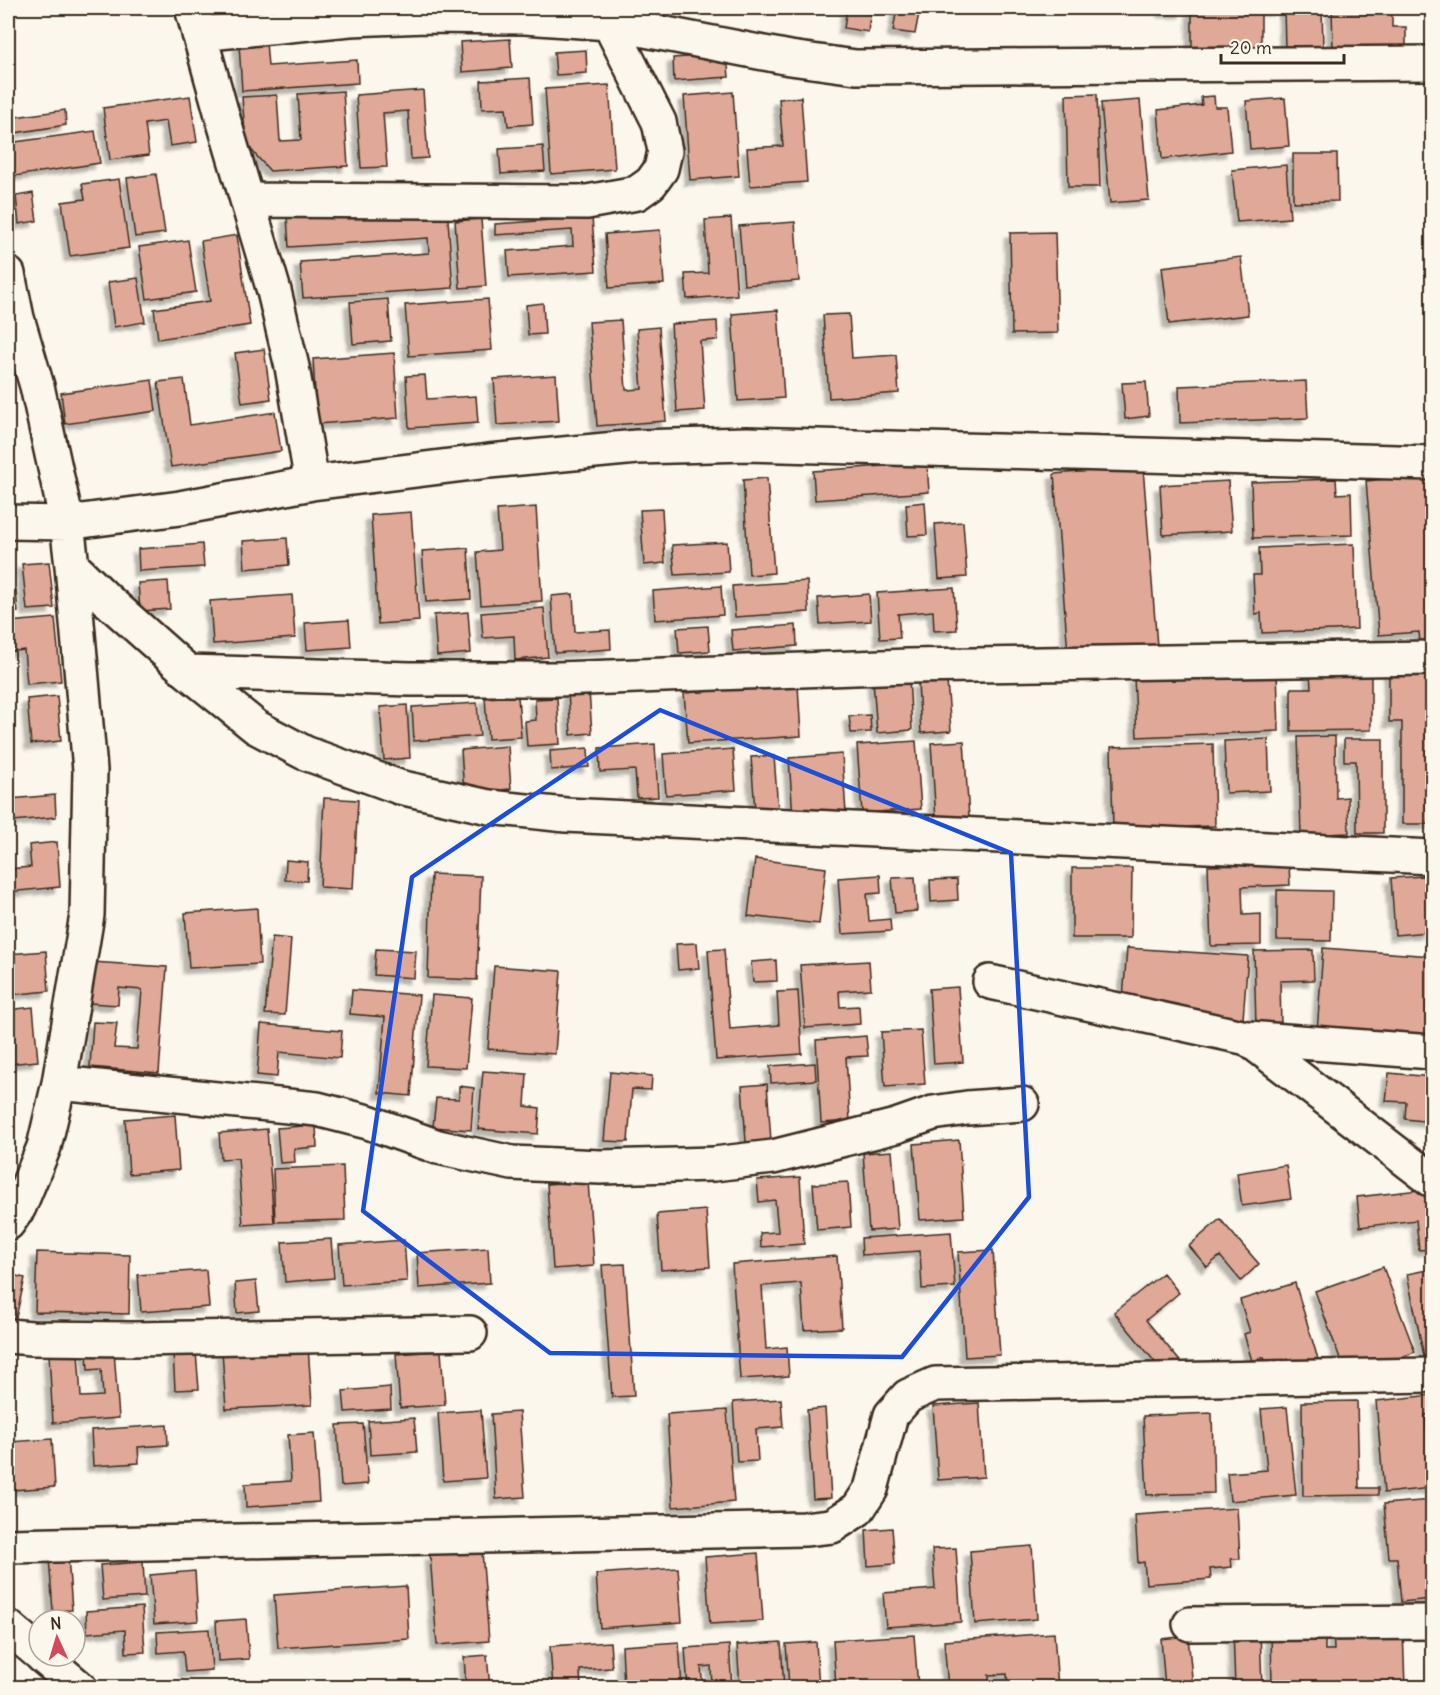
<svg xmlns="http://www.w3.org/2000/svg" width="1440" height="1695" viewBox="0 0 1440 1695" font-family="Delius,sans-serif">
<defs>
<filter id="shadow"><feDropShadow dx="-5.5" dy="5.5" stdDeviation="1.5" flood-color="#0004"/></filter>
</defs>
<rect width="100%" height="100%" fill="#fbf7ec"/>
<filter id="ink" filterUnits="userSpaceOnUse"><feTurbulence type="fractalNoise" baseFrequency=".0167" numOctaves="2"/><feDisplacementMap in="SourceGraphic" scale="12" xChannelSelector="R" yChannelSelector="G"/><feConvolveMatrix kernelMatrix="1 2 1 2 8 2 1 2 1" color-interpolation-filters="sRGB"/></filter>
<g filter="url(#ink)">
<!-- building -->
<path fill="#dfa897" stroke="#3b2a1e" stroke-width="1.5" filter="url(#shadow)" d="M219,8H241L242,16L220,18Z
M847,8H871L868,32L844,28Z
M897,8H920L915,34L893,31Z
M1163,8H1184V12H1163Z
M1192,8H1278V10H1261V47L1192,48Z
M1284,8H1322L1323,48L1285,49Z
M1332,8H1392V27H1406V50L1333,51Z
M510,39L512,68L462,72L460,42Z
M266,42L268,66L357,60L358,83L242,91L239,44Z
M586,50L587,73L556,75L554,52Z
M727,54L729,77L674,81L673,58Z
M530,78L533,124L508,126L506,108L482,109L481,81Z
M609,85L615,169L551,174L545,89Z
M423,90L428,158L411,159L408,111L383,113L387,167L361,168L356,95Z
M343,91L348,166L270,171L246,144L242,97L277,95L280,141L301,140L298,94Z
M733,92L739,176L690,180L684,96Z
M1097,94L1100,187H1068L1066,95Z
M190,96L197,142L170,146L166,121L145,124L149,155L110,160L103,108Z
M1214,96L1215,107H1227L1231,151L1162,159L1158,110L1202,105L1201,97Z
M801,97L807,182L750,186L747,148L783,146L779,99Z
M1285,98L1289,146L1250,149L1246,101Z
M1140,100L1149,200L1110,203L1101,103Z
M65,110L66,125L8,134V118Z
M95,131L100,163L8,177V143Z
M543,146L545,171L501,174L499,149Z
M1293,154H1337L1338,201L1293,202Z
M1286,165L1290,218L1237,222L1232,170Z
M156,174L165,233L135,237L127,178Z
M119,179L129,248L70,256L62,202L85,199L82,184Z
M33,193L37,221L19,224L16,196Z
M447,206L453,288L303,298L300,262L429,253L428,238L289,247L287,217Z
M592,217L596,271L509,277L507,251L573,246L572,230L495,235V224Z
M731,218L737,295L687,299L685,274L708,273L705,220Z
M481,219L486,286L460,288L455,221Z
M795,222L799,281L744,285L739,226Z
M660,230L664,284L609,288L605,234Z
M1055,232L1058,333L1012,334L1010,233Z
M237,235L250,325L158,339L154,309L210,301L201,241Z
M188,240L196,292L147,299L139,247Z
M1241,257L1248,315L1169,324L1162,267Z
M138,278L145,322L114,327L108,282Z
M388,299L391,341L353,344L350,302Z
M488,299L492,350L409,356L405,305Z
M543,303L545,334L528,335L526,305Z
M778,310L784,398L738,401L732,314Z
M849,314L852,358L896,355L899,393L829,398L823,315Z
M621,320L626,390L642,389L637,329L659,327L666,421L597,426L589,322Z
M717,321L718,340L700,341L705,410L677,412L671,324Z
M264,349L271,399L242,403L235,353Z
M394,353L398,418L317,424L313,359Z
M425,375L427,399L476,396L478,423L409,428L406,376Z
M556,375L559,421L497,425L494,379Z
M184,379L190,425L275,412L281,451L171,467L158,382Z
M152,380L156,411L65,424L61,393Z
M1306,381L1308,418L1180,423L1179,386Z
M1146,382L1149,416L1125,419L1122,383Z
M927,463L929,492L815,500L813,471Z
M1143,467L1157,646L1068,653L1054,474Z
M1432,475V642L1420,643L1419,632L1379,635L1366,481Z
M767,478L774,573L749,575L743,480Z
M1336,479L1337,494L1351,493L1352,535L1253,538L1251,482Z
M1228,481L1232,531L1163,535L1160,485Z
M925,502L927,535L908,536L906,504Z
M536,507L542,601L481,605L477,552L500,550L497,510Z
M662,509L665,563L644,565L640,510Z
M411,512L419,621L378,624L371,515Z
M963,522L967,577L939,579L935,524Z
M287,538L289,565L245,569L243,541Z
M727,542L729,572L675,575L672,545Z
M202,544L204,567L139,571L138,549Z
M1354,544L1357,629L1262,633L1261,613L1255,614L1253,575H1260L1259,548Z
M468,548L471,599L426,602L422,551Z
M49,562L54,608L27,610L22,564Z
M168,581L170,609L140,611L138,583Z
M807,581L809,612L735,617L732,586Z
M721,586L723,615L655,620L653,591Z
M954,588L957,630L934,631L933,611L898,614L900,638L880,639L877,593Z
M16,589L18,612L8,613V590Z
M573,594L575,632L610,630L611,649L555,653L551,596Z
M869,594L871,621L820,624L818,598Z
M292,595L295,638L213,644L210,601Z
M544,608L548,657L515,660L514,636L483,638L481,613Z
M468,612L471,653L437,656L434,615Z
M55,618L61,681L27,684L24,650L8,652V622Z
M349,620L351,647L307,650L305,623Z
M796,625L797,646L733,651L731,630Z
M708,626L710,651L679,653L677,628Z
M1277,671L1279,731L1137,737L1134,678Z
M1389,671H1432V824H1402V722H1389Z
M1371,672V730L1291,731V688H1311L1310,673Z
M909,677L912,730L877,733L873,680Z
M947,681L951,731L921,733L918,683Z
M798,685L801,736L688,743L684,693Z
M589,691L592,733L571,735L568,692Z
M57,696L61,741L31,744L27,699Z
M518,696L521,737L488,739L485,698Z
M557,698L560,744L527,746L525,721L536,720L535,699Z
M477,703L480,736L414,741L412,707Z
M407,705L410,758L384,760L380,707Z
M870,715L871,732L851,733L849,716Z
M1335,736L1336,798L1348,797L1349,833L1301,835L1298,737Z
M1268,739L1270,791L1226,793L1224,741Z
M1344,739H1383V833H1357L1356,761H1344Z
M916,741L921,809L862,813L857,745Z
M964,741L969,818L936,820L931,743Z
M655,744L658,797L637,798L635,770L600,772L599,748Z
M1213,744L1215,826L1113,829L1111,747Z
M508,746L511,789L464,793L461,750Z
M588,748L589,767L551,770L550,751Z
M733,749L736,790L666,795L663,754Z
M842,754L846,813L793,817L789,758Z
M774,756L778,810L755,811L751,757Z
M55,795L56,817L13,821L10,799Z
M324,798L358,800L353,889L320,887Z
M57,842L60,887L8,892V869L31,867L29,845Z
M755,859L826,868L819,924L748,916Z
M286,860L308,862L307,881L285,880Z
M1289,864L1290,885L1242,887L1243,915L1261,914V945L1211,946L1208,866Z
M1072,868H1132L1131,938H1072Z
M431,874L481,876L477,980L428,978Z
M880,875L881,893L867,894L869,921L890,919L891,931L842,934L838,878Z
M1424,876L1428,932L1395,935L1391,878Z
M915,877L917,911L895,913L892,878Z
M957,879L958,900L931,902L930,880Z
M1277,890L1332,891L1331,941L1277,940Z
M257,908L260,964L189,968L185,913Z
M272,937L291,939L285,1015L265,1014Z
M697,943L699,968L678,970L676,944Z
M1127,948L1248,956L1243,1019L1122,1011Z
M1323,948L1432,956V1041L1317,1033Z
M376,949L416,951L414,978L374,975Z
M724,949L730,1029L779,1025L777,992L798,991L802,1054L716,1060L708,950Z
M1313,950L1314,980L1280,981L1281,1026L1256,1027L1254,951Z
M46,951L49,991L9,995L8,954Z
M776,960L777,981L753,982L751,962Z
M869,961L871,989L839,991L840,1007L859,1006L860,1024L805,1028L800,965Z
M92,962L167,967L159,1073L90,1067L93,1022L117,1023L114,1048L137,1049L142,990L119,988L118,1005L90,1003Z
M494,966L561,971L555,1054L488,1049Z
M958,987L963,1062L934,1064L929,989Z
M352,990L419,995L411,1096L379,1093L385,1017L350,1014Z
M432,995L472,998L466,1068L426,1066Z
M33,1007L38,1061L8,1064V1010Z
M261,1024L342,1031L340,1058L279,1052L277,1077L257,1075Z
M921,1030L925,1084L885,1087L881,1032Z
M866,1036L868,1056L846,1057L850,1121L821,1123L816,1040Z
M815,1063L816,1080L771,1083L770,1066Z
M483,1071L527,1074L525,1106L540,1108L538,1134L478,1129Z
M610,1072L652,1076L651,1090L632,1089L628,1142L604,1141Z
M1389,1073L1432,1077V1122L1405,1119L1406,1102L1386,1101Z
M767,1084L771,1141L746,1142L742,1086Z
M459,1086L474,1088L471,1130L433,1127L436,1098L459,1099Z
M175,1115L179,1170L129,1174L125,1119Z
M316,1125L317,1147L294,1149L295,1162L280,1163L277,1128Z
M267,1129L274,1223L243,1225L238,1158L221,1159L219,1133Z
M959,1140L964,1217L920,1220L914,1144Z
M892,1151L898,1229L869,1231L863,1153Z
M1286,1165L1291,1199L1242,1206L1237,1173Z
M343,1166L345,1220L275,1222L273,1169Z
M800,1177L804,1244L761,1247L760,1233L778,1232L775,1200L759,1202L757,1180Z
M588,1181L594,1266L553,1269L547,1184Z
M848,1182L851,1227L817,1230L813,1184Z
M1428,1189L1429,1202H1432V1249L1419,1250L1416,1220L1360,1227L1357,1197Z
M706,1210L710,1267L661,1270L657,1214Z
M1220,1219L1259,1264L1241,1281L1220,1256L1207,1267L1189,1246Z
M951,1232L955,1287L922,1289L920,1251L862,1255L861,1238Z
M331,1239L334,1278L285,1282L282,1242Z
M404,1240L407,1281L342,1285L339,1245Z
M488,1248L490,1283L419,1288L417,1253Z
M993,1250L1000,1355L965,1357L958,1252Z
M37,1252L130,1255L129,1314L35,1312Z
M837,1256L842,1328L804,1330L801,1283L762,1286L766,1349L787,1347L789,1376L740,1379L732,1264Z
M625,1264L634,1396L612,1397L602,1265Z
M1383,1267L1415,1352L1347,1377L1315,1291Z
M1432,1269V1365L1426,1366L1407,1274Z
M206,1270L209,1307L141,1312L138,1275Z
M1163,1273L1179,1293L1146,1320L1183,1365L1168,1378L1114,1312Z
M8,1274L25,1278L14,1326L8,1325Z
M256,1281L259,1311L237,1313L235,1283Z
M1295,1283L1318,1359L1269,1374L1264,1357L1252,1361L1244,1334L1250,1332L1240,1300Z
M308,1346L312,1405L226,1409L222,1351Z
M114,1351L119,1418L53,1423L49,1355L78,1353L81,1397L103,1396L101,1369L88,1370L87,1353Z
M441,1351L445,1405L400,1408L396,1354Z
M196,1352L199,1389L175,1390L173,1353Z
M390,1387L391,1409L345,1412L343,1391Z
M1432,1395V1414L1425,1415L1432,1488L1384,1493L1376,1401Z
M781,1399L783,1427L756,1429L758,1461L737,1462L733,1402Z
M1357,1401L1359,1488H1378V1495L1303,1496L1302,1402Z
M979,1403L984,1477L938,1480L933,1406Z
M1287,1407L1296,1495L1230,1501L1227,1473L1267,1470L1261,1409Z
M825,1408L831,1498L813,1499L807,1410Z
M481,1410L486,1478L443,1481L438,1413Z
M727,1410L734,1502L673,1507L667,1414Z
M519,1412L525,1497L496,1499L491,1414Z
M1212,1413L1214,1493L1147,1495L1143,1416Z
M414,1418L417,1452L370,1455L368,1421Z
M363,1424L368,1484L341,1486L337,1425Z
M167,1425L168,1445L138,1447L139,1463L93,1466L91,1430Z
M8,1433L9,1442L52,1439L55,1487L12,1490L13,1500H8Z
M314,1433L319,1502L246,1507L245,1484L291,1481L288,1435Z
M1432,1500V1599L1401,1602L1397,1558H1389L1384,1504Z
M1237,1508L1240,1559H1231L1232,1567L1210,1569L1211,1579L1146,1584L1144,1562L1138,1563L1135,1515Z
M892,1528L895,1564L868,1566L866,1530Z
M1032,1546L1037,1619L975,1624L970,1551Z
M956,1548L961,1622L886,1627L883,1593L935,1589L932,1549Z
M482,1551L489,1641L437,1645L430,1555Z
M758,1553L763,1621L710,1624L705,1557Z
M68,1556L72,1610L53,1611L49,1558Z
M143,1562L145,1597L103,1600L100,1565Z
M678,1568L682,1622L600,1628L596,1574Z
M195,1571L198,1621L154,1624L150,1575Z
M406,1586L409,1639L278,1648L274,1595Z
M142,1607L145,1652L126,1653L125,1630L87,1633L86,1611Z
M246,1619L249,1659L218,1661L216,1621Z
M209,1629L212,1670L185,1672L183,1651L158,1653L157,1632Z
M1260,1629L1262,1688H1235L1233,1630Z
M1325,1629V1650H1334L1333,1630L1403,1629L1405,1688H1346V1684H1330V1688H1272L1271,1630Z
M1054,1633L1058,1688H1008L1007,1674L989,1675V1688H948L944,1641Z
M914,1635L918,1688H836L833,1640Z
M1188,1636L1193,1688H1165L1161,1639Z
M610,1642L612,1668L580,1670L581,1688H553L550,1646Z
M679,1642L682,1688H624L622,1646Z
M781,1642L784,1688H740L737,1645Z
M816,1642L819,1688H789L786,1644Z
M729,1645L732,1688H712L711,1666L701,1667L703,1688H688L685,1648Z
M487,1655L490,1688H466L464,1657Z"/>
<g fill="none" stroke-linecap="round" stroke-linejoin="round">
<defs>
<path id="street" d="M192,8L224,122L274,291L292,367L312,483
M199,34L350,19L426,16L525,17L609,23L790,58L856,67L1432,63
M248,200L587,202L637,193L651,183L661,169L665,151L659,122L609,23
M8,274L17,318L37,386L67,523L72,566L90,770L87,915L59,1083L44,1147L19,1207L8,1223
M8,522L67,523L180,508L312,483L489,461L637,447L747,444L1432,463
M72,566L106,599L188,672L256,727L305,753L399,787L489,807L566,815L1432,857
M188,672L410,679H558L908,666L1432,658
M990,982L1247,1038L1432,1052
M1247,1038L1432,1180
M59,1083L317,1109L368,1122L438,1147L512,1163L600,1167L714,1164L773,1157L896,1126L933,1113L967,1108L1022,1104
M8,1336L32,1338L133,1339L470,1333
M8,1546L804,1529L832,1526L858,1509L871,1489L891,1415L908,1396L935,1384L1432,1375
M1190,1624L1432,1622"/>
<path id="secondary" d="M8,1627L39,1653
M42,1656L80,1688"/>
</defs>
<!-- street casing -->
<use href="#street" stroke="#3b2a1e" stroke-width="38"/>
<!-- secondary casing -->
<use href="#secondary" stroke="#3b2a1e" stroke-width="38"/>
<!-- street -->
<use href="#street" stroke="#fbf7ec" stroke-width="33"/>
<!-- secondary -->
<use href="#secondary" stroke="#fbf7ec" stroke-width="33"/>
</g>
</g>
<!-- marked area -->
<path fill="none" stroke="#1d4ed8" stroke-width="4.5" stroke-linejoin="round" d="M660,710L1011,853L1029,1197L902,1357L550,1353L363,1211L412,877Z"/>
<!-- margin -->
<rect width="1440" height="1695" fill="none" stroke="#fbf7ec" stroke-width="30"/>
<rect x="15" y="15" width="1410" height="1665" fill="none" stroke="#3b2a1e" stroke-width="2" filter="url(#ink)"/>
<!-- north arrow -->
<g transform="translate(57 1638) rotate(356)"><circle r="28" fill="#fbf7ec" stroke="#aea59a" stroke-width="1.5"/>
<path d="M0-4.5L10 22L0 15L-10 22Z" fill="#d1495b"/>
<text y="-9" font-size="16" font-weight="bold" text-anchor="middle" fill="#3b2a1e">N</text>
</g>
<!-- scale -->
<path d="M1221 54v9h123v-9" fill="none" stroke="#3b2a1e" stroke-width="3"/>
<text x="1230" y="54" font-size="18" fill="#3b2a1e" stroke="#fbf7ec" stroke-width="4.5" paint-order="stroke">20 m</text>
</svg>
